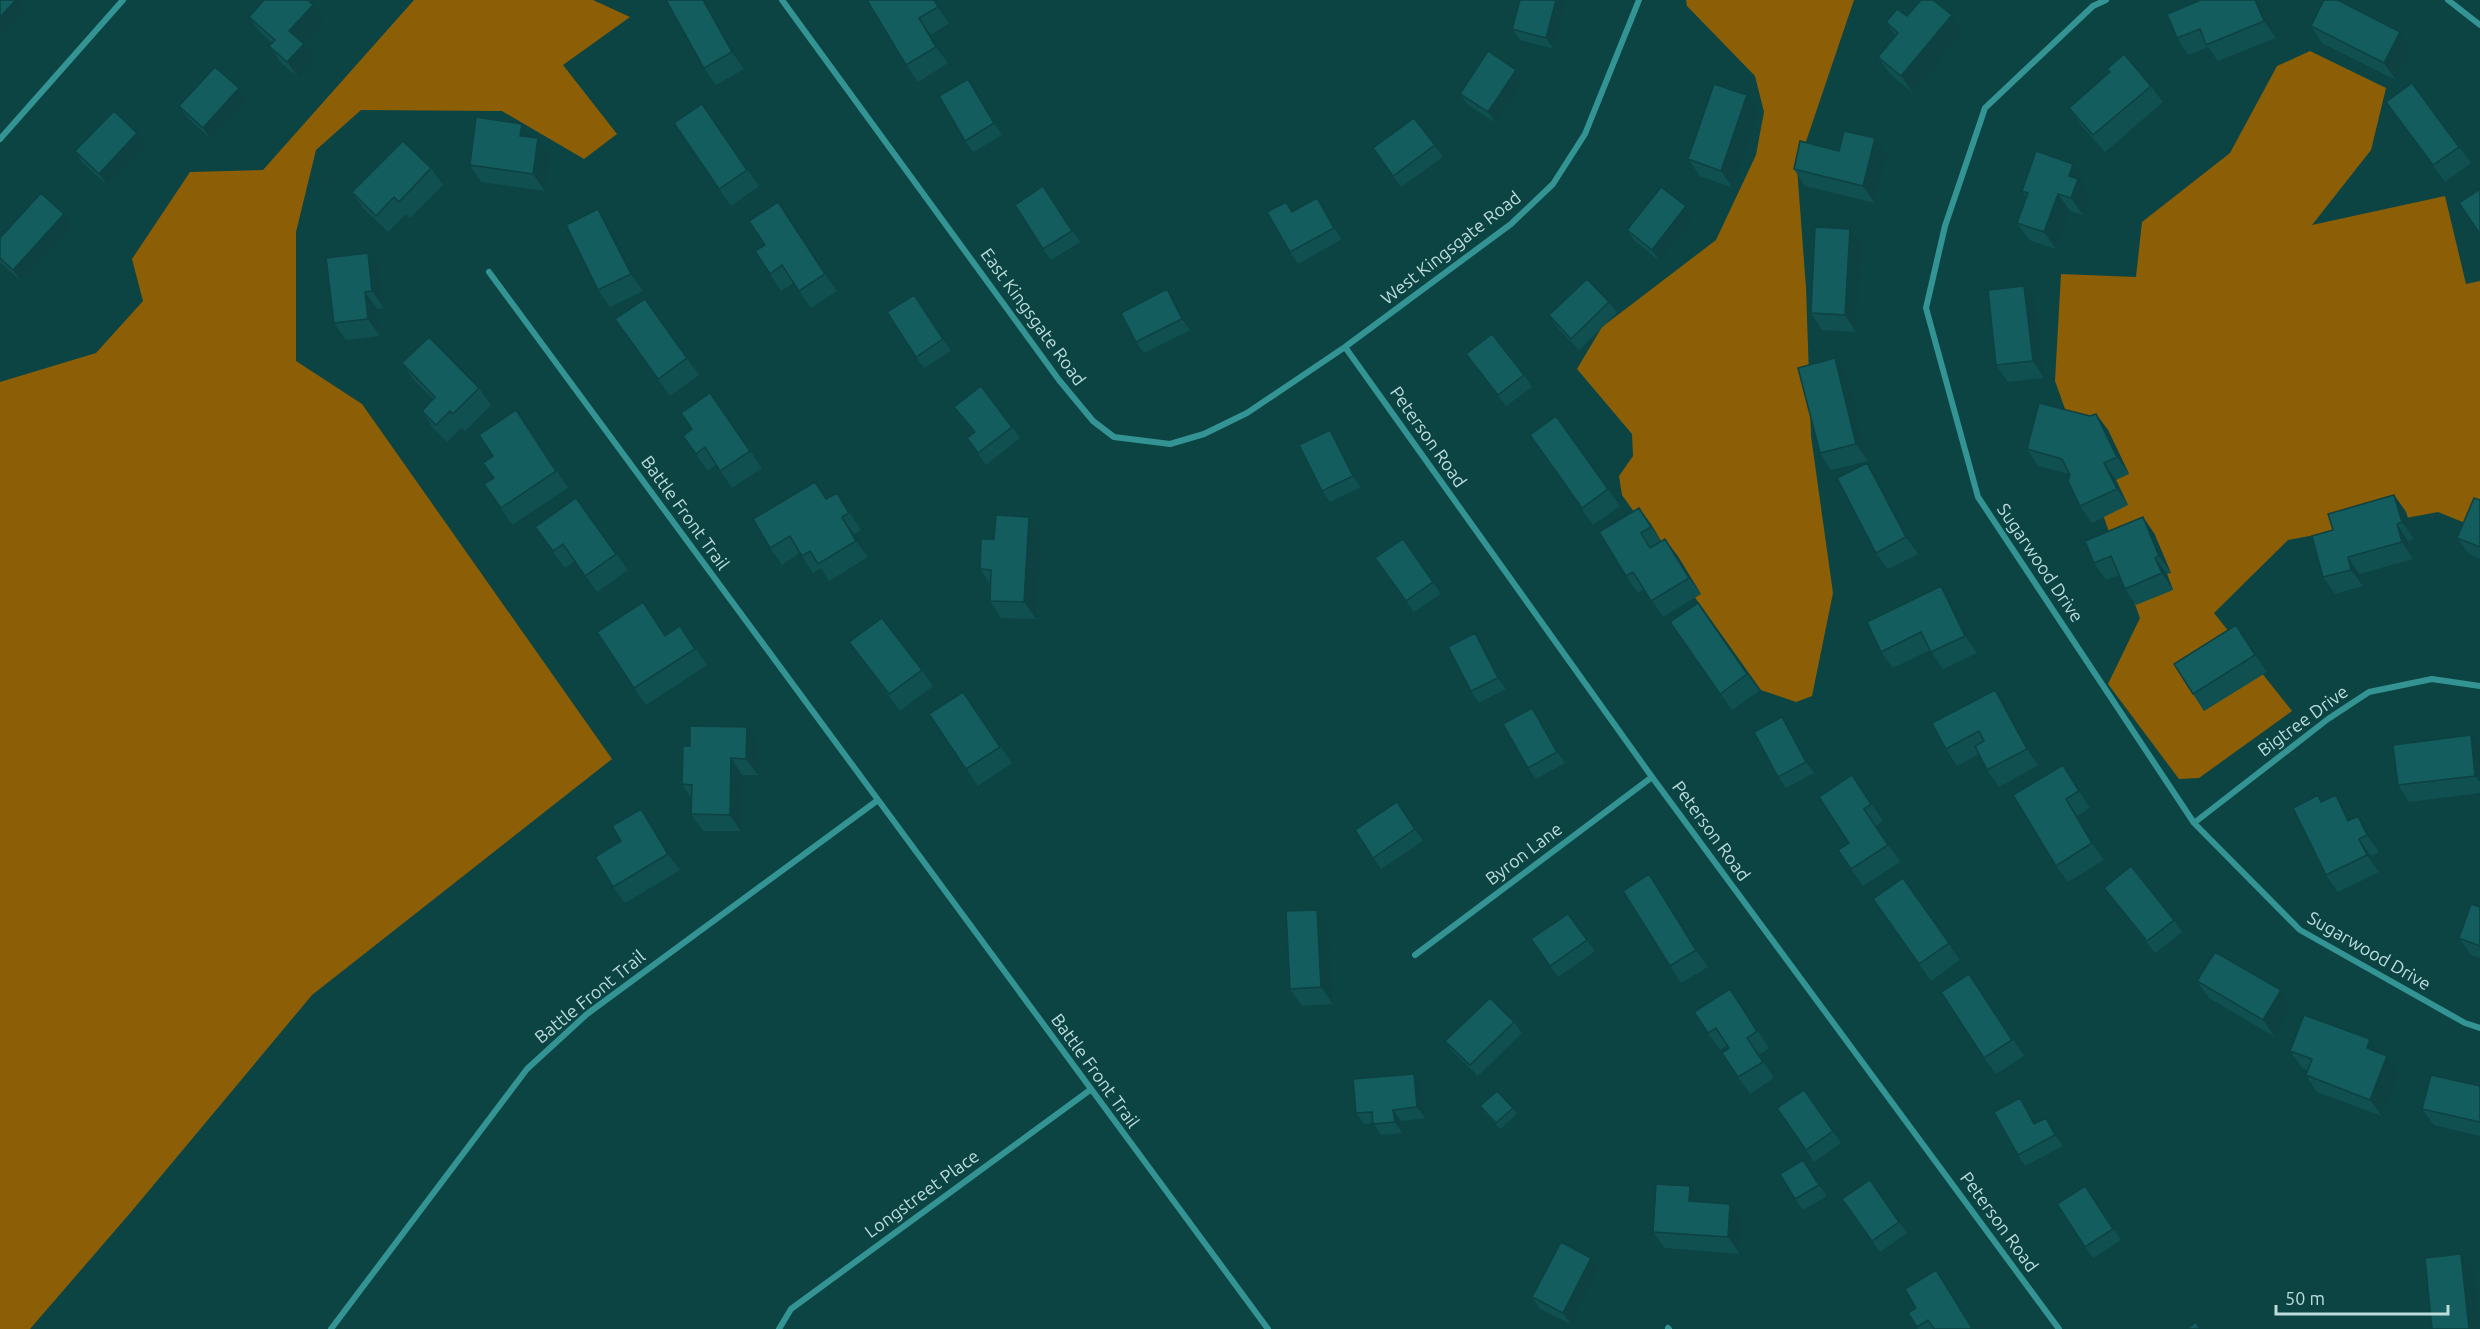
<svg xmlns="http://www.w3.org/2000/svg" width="2480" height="1329" viewBox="0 0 2480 1329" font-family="Ubuntu,sans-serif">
<rect width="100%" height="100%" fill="#0c4444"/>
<!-- forest -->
<path fill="#8c5f06" d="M414,0H593L630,17L563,65L617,134L584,159L502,111L361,110L316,150L296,232V361L362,404L612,759L312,995L131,1212L30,1329H0V382L96,353L143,301L132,259L190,172L263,170Z
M1686,0H1854L1797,168L1806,288L1811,436L1833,593L1812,696L1796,702L1761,690L1622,495L1619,476L1633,456L1632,434L1577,369L1602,327L1716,240L1756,155L1764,112L1755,76L1687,6Z
M2310,51L2386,88L2371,150L2312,225L2445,196L2466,284L2480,281V529L2438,512L2288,540L2214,613L2292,711L2199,778L2179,779L2108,684L2140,618L2055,381L2061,274L2136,277L2142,222L2230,153L2277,66Z"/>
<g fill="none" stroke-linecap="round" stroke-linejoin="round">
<!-- minor -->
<path stroke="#349494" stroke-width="6" d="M782,0L1059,380L1093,421L1114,437L1170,444L1204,434L1247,413L1345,347L1511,224L1553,184L1585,134L1639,0
M2106,0L2093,6L1985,108L1945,226L1926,308L1978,497L2194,823L2300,930L2465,1023L2480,1028
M2448,0L2480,25
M0,139L123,0
M489,272L1268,1329
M1345,347L1652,777L2059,1329
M2194,823L2328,719L2369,692L2432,679L2480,686
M1415,955L1652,777
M1668,1328L1669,1329
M331,1329L527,1069L587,1014L878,800
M779,1329L791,1309L1090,1090"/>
</g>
<!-- wall -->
<path fill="#105051" d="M705,0L744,69L716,85L704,68Z
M867,0H936L949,23L931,35L948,63L918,82L906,65Z
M1520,0H1567L1554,49L1520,40L1512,29Z
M2260,0L2276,38L2218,61L2208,47L2188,55L2177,38Z
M1952,15L1964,31L1913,93L1890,74L1878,57L1896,36L1886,22L1907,16Z
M249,17L325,22L304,44L315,60L299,78L281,63L269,46L272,43L261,33Z
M2311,26L2400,32L2411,49L2396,80L2322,43Z
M2107,69L2151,86L2163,102L2105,152L2081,125L2069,108L2110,73Z
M1516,70L1524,81L1496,123L1468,105L1460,94Z
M239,88L247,100L211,139L187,117L179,106Z
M976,90L1002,135L973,152L965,141Z
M2386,102L2459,147L2471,163L2445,182Z
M702,104L759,186L731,206L674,123Z
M1759,112L1733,188L1700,176L1688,159Z
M1414,118L1443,157L1401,187L1373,148Z
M522,124L532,138H538L550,155L545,191L481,182L470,165Z
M145,144L107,185L83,163L75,151Z
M1839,151L1887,155L1875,203L1805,186L1794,169Z
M2073,164L2085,181L2083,186L2090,196L2083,215L2070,211L2056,249L2029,240L2017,223L2026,197L2022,191Z
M431,168L443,185L410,218L406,214L388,232L364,209L352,192Z
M1043,186L1080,242L1051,260L1043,249Z
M1317,198L1325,209L1342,239L1298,264L1290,252L1293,212Z
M778,202L837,291L811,308L794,283L781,291L770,274L765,245Z
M1686,206L1694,218L1660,262L1635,241L1627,230Z
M64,214L72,225L21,281L0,262V238Z
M610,226L643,291L610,307L598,290Z
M1862,246L1856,332L1822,330L1811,313Z
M368,253L379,269L384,308L377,309L380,336L346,340L334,323Z
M645,299L699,375L670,396L615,319Z
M1175,300L1190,330L1144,353L1136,342Z
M1609,302L1617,313L1579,350L1557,327L1549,315Z
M2036,303L2044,378L2008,382L1996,365Z
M922,306L951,351L924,368L916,357Z
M1466,354L1524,375L1532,387L1506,406Z
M402,363L479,388L491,405L465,431L461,428L447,442L433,428L422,411L433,399L414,380Z
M1847,375L1868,461L1831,470L1820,453Z
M710,393L762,468L732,488L716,464L708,471L683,436L692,429Z
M954,407L1012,427L1020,438L986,465L967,438L974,433Z
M2096,414L2108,430L2129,474L2116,480L2128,505L2092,523L2080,506L2069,474L2038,466L2027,449Z
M1556,416L1620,506L1593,525L1530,435Z
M528,427L568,488L512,525L484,484L494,478L493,456Z
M1330,430L1338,441L1361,487L1330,502L1322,491Z
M1879,479L1918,554L1888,569L1876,553Z
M815,482L827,499L848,510L861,530L854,534L868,557L829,581L821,568L813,573L800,553L782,565L770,548Z
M2394,495L2406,512L2414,539L2408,541L2413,559L2359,574L2363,586L2335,594L2323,577L2333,530Z
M576,498L628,570L597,592L575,561L565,568L535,527Z
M2480,500V559L2469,554L2457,538Z
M1639,508L1661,541L1677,555L1701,594L1663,617L1644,589L1638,593L1626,576Z
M1029,517L1041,534L1036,619L1001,618L990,601V584L980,569L994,539Z
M2154,533L2171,573L2167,574L2173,590L2136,605L2125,589L2119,575L2106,580L2094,563Z
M1403,539L1441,594L1414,612L1375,558Z
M1941,586L1953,603L1977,653L1943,669L1930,650L1893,668L1881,652Z
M643,602L666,636L692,643L707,665L646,705L634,688Z
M1698,603L1759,691L1732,710L1670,622Z
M1475,633L1483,644L1506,689L1479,703L1471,691Z
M849,642L922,670L933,686L900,711Z
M2248,642L2267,672L2204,711L2193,694Z
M1995,690L2007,707L2038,765L1999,787L1987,770L1979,754L1957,766L1946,749Z
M963,692L1012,763L978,786L929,714Z
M1539,719L1565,763L1536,779L1528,768Z
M1789,728L1814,773L1786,788L1778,777Z
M758,744V775H742L741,831H703L691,814V798L682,784Z
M2480,748V793L2409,802L2398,785Z
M2063,765L2075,782L2090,808L2077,816L2104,860L2068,882L2056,866Z
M1852,775L1883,821L1876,826L1900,862L1863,886L1851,869L1849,843Z
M2318,795L2322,801L2347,811L2351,819L2370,833L2379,852L2371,856L2379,872L2338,892L2326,875Z
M1397,802L1423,841L1381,869L1355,830Z
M641,809L653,825L680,870L625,903L613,887L621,841Z
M1903,878L1960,960L1931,981L1873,899Z
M2104,888L2174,920L2182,932L2155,953Z
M1661,891L1708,967L1681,983L1670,966Z
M2480,907V958L2471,955L2459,938Z
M1317,910L1329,927L1333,1004L1302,1006L1290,989Z
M1568,914L1595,951L1558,977L1531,939Z
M1969,974L2024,1056L1996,1074L1984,1058Z
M2197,981L2281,990L2292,1007L2275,1037L2209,998Z
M1741,1006L1769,1048L1759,1055L1774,1078L1750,1094L1738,1077L1729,1048L1727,1045L1720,1050L1708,1033Z
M1514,1022L1522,1033L1478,1076L1453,1052L1445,1041Z
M2370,1039L2379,1052L2399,1072L2382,1116L2317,1092L2306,1075L2308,1070L2302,1068L2290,1051Z
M1414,1074L1422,1085L1425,1118L1401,1121L1402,1133L1381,1135L1373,1123L1364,1124L1356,1113Z
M2480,1086V1136L2434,1125L2422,1109Z
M1804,1090L1841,1143L1814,1162L1777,1108Z
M1480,1106L1513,1108L1517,1114L1500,1129L1484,1112Z
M2028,1109L2036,1124L2054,1129L2063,1146L2025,1166L2018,1155Z
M1811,1171L1827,1196L1803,1210L1795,1199Z
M1870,1180L1907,1233L1880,1252L1842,1199Z
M1690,1186L1701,1202L1742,1220L1740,1254L1665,1248L1653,1232Z
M2085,1186L2121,1240L2093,1258L2085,1247Z
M1591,1258L1599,1269L1571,1324L1540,1309L1532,1297Z
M1948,1287L1974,1329H1918L1908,1313Z"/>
<!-- shaded-wall -->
<path fill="#0d4142" d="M16,0H18L25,10L0,37V17Z
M703,0H705L744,69L732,52Z
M934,0H936L949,23L938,7Z
M1556,0H1567L1554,49L1546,38Z
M2255,0H2260L2276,38L2264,21Z
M313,5L325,22L304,44L315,60L299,78L287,62L289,31Z
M1952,15L1964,31L1913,93L1901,76Z
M919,18L931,35L948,63L936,47Z
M2400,32L2411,49L2396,80L2384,63Z
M1516,70L1524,81L1496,123L1488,112Z
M968,79L976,90L1002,135L994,123Z
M239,88L247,100L211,139L203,128Z
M1747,95L1759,112L1733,188L1721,171Z
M522,124L534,141L520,136Z
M137,133L145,144L107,185L99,174Z
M538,138L550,155L545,191L533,174Z
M1875,138L1887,155L1875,203L1863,186Z
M2073,164L2085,181L2083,186L2090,196L2083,215L2071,198L2069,176Z
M2058,194L2070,211L2056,249L2044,232Z
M1317,198L1325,209L1342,239L1334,228Z
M778,202L790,218L837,291L825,274Z
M1686,206L1694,218L1660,262L1652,250Z
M598,209L610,226L643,291L631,274Z
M64,214L72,225L21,281L13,270Z
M1850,229L1862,246L1856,332L1845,315Z
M368,253L379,269L384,308L372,291Z
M2024,286L2036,303L2044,378L2033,361Z
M1167,289L1175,300L1190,330L1182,319Z
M365,292L377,309L380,336L368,319Z
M1835,358L1847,375L1868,461L1856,444Z
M2096,414L2108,430L2129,474L2117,457Z
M1330,430L1338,441L1361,487L1353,476Z
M1867,463L1879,479L1918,554L1906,537Z
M2104,463L2116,480L2128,505L2117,489Z
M2394,495L2406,512L2414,539L2402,522Z
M1639,508L1651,524L1663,544L1651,527Z
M842,517L854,534L868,557L856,541Z
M1029,517L1041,534L1036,619L1024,602Z
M2143,517L2154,533L2171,573L2159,556Z
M2397,524L2408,541L2413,559L2402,542Z
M1665,539L1677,555L1701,594L1689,578Z
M2348,557L2359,574L2363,586L2351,570Z
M2155,558L2167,574L2173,590L2162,573Z
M1941,586L1953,603L1977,653L1965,636Z
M2236,625L2248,642L2267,672L2255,655Z
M1475,633L1483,644L1506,689L1498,678Z
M1995,690L2007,707L2038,765L2027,749Z
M1532,708L1539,719L1565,763L1557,752Z
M1782,717L1789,728L1814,773L1806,762Z
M747,727L758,744V775L746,759Z
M2471,735L2480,748V782L2475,776Z
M731,758L742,775L741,831L730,815Z
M2063,765L2075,782L2090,808L2079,791Z
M2336,795L2347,811L2360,838L2348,821Z
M2066,799L2077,816L2104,860L2092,843Z
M641,809L653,825L680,870L668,854Z
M2358,816L2370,833L2379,852L2367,835Z
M2359,839L2371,856L2379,872L2367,855Z
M1649,874L1661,891L1708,967L1696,950Z
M1317,910L1329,927L1333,1004L1321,987Z
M2281,990L2292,1007L2275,1037L2263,1020Z
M2370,1039L2382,1056L2367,1048Z
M2387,1056L2399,1072L2382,1116L2370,1100Z
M1414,1074L1422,1085L1425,1118L1417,1107Z
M2020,1098L2028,1109L2042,1136L2034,1124Z
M1393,1110L1401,1121L1402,1133L1395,1122Z
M2046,1118L2054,1129L2063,1146L2055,1135Z
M1803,1160L1811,1171L1827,1196L1819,1185Z
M1690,1186L1702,1203L1689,1201Z
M1730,1204L1742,1220L1740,1254L1728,1237Z
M2461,1254L2473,1271L2479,1329H2469Z
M1591,1258L1599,1269L1571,1324L1563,1313Z
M1936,1270L1948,1287L1974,1329L1972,1328Z"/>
<!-- building -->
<path fill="#135d5e" stroke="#0d4142" stroke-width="1.5" d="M0,0H16L0,17Z
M264,0H308L313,5L289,31L304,44L287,62L269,46L275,40L249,17Z
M666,0H703L732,52L704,68Z
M867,0H934L938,7L919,18L936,47L906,65Z
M1520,0H1556L1546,38L1512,29Z
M1921,0H1933L1952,15L1901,76L1878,57L1898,33L1886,22L1897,9L1907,16Z
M2201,0H2255L2264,21L2206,45L2200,29L2177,38L2167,14Z
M2324,0H2338L2400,32L2384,63L2311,26Z
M1488,51L1516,70L1488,112L1460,94Z
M2124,54L2151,86L2093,135L2069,108L2110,72L2107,69Z
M215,67L239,88L203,128L179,106Z
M968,79L994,123L965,141L939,96Z
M2412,83L2459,147L2433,165L2386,102Z
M1714,84L1747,95L1721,171L1688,159Z
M702,104L747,170L719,189L674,123Z
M114,111L137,133L99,174L75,151Z
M476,117L522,124L520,136L538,138L533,174L470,165Z
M1414,118L1435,145L1393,176L1373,148Z
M1844,131L1875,138L1863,186L1794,169L1800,141L1839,151Z
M403,141L431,168L399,202L394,197L376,216L352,192Z
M2036,151L2073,164L2069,176L2078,179L2071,198L2058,194L2044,232L2017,223L2028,193L2022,191Z
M1043,186L1072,231L1043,249L1015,205Z
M1661,187L1686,206L1652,250L1627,230Z
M2480,189V234L2459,203Z
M41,193L64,214L13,270L0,258V238Z
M1317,198L1334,228L1290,252L1267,212L1286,202L1292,212Z
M778,202L825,274L799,291L782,265L770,274L755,251L765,245L749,221Z
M598,209L631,274L598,290L566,225Z
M1815,227L1850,229L1845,315L1811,313Z
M368,253L372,291L365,292L368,319L334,323L326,258Z
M1587,279L1609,302L1571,339L1549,315Z
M2024,286L2033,361L1996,365L1988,290Z
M1167,289L1182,319L1136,342L1121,313Z
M914,295L943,339L916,357L887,312Z
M645,299L687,358L658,379L615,319Z
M1492,334L1524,375L1498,395L1466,354Z
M429,337L479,388L453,414L450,411L436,425L422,411L435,397L402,363Z
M1835,358L1856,444L1820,453L1798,368Z
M981,386L1012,427L978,453L967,438L975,432L954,407Z
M710,393L750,451L720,471L705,447L696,454L683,436L692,429L681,413Z
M2039,403L2090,416L2096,414L2117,457L2104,463L2117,489L2080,506L2068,481L2070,475L2062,459L2027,449Z
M516,410L556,471L501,508L484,484L494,478L483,463L493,456L479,435Z
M1556,416L1608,489L1582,508L1530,435Z
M1330,430L1353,476L1322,491L1299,445Z
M1867,463L1906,537L1876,553L1837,478Z
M815,482L826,499L837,493L849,513L842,517L856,541L818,564L810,551L802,556L790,536L770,548L753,519Z
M2394,495L2402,522L2397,524L2402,542L2348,557L2351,570L2323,577L2312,536L2333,530L2328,514Z
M576,498L616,554L585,576L563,544L553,551L535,527Z
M2474,498L2480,500V547L2457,538Z
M1639,508L1651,527L1641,533L1650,548L1665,539L1689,578L1651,601L1633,572L1626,576L1599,532Z
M996,515L1029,517L1024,602L990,601L991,570L980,569L981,539H994Z
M2143,517L2159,556L2155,558L2162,573L2125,589L2111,556L2094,563L2085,541Z
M1403,539L1433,582L1406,601L1375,558Z
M1941,586L1965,636L1931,652L1921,632L1881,652L1867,622Z
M643,602L665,636L680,626L695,649L634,688L597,632Z
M1698,603L1747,674L1720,694L1670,622Z
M882,618L922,670L889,694L849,642Z
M2236,625L2255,655L2193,694L2174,664Z
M1475,633L1498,678L1471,691L1448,647Z
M1995,690L2027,749L1987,770L1975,746L1984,741L1979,731L1946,749L1932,723Z
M963,692L1000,747L966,769L929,714Z
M1532,708L1557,752L1528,768L1503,724Z
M1782,717L1806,762L1778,777L1754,732Z
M690,726L747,727L746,759L731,758L730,815L691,814L692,785L682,784L683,746H690Z
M2471,735L2475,776L2398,785L2393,745Z
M2063,765L2079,791L2066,799L2092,843L2056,866L2013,795Z
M1852,775L1871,804L1864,809L1888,845L1851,869L1838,850L1849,843L1819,797Z
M2318,795L2321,802L2336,795L2348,821L2358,816L2367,835L2359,839L2367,855L2326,875L2293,808Z
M1397,802L1415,829L1373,858L1355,830Z
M641,809L668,854L613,887L595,857L621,841L612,826Z
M2131,866L2174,920L2147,941L2104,888Z
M1649,874L1696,950L1670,966L1623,891Z
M1903,878L1949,943L1919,964L1873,899Z
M2471,904L2480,907V946L2459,938Z
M1317,910L1321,987L1290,989L1286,911Z
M1568,914L1587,940L1550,966L1531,939Z
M2215,952L2281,990L2263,1020L2197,981Z
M1969,974L2012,1040L1984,1058L1941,992Z
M1730,989L1757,1031L1747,1038L1763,1062L1738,1077L1722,1053L1729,1048L1716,1028L1708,1033L1694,1012Z
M1490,998L1514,1022L1470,1065L1445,1041Z
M2304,1015L2370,1039L2367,1048L2387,1056L2370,1100L2306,1075L2312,1059L2290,1051Z
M1414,1074L1417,1107L1393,1110L1395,1122L1373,1124L1372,1112L1356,1113L1353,1079Z
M2431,1075L2480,1086V1122L2422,1109Z
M1804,1090L1833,1131L1806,1150L1777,1108Z
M1497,1091L1513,1108L1496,1123L1480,1106Z
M2020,1098L2034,1124L2046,1118L2055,1135L2018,1155L1994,1112Z
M1803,1160L1819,1185L1795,1199L1780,1174Z
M1870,1180L1899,1222L1872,1241L1842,1199Z
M1656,1184L1690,1186L1689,1201L1730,1204L1728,1237L1653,1232Z
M2085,1186L2113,1229L2085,1247L2057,1204Z
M1561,1242L1591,1258L1563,1313L1532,1297Z
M2461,1254L2469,1329H2432L2425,1258Z
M1936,1270L1972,1328L1970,1329H1934L1928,1320L1917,1327L1908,1313L1916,1308L1905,1289Z
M2196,1322L2200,1329H2186Z"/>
<g text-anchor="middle" stroke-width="4.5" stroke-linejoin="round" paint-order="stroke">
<!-- street labels -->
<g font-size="18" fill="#bcdcdc" stroke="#0c4444">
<text transform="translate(1451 248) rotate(-38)" y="6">West Kingsgate Road</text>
<text transform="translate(1033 317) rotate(54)" y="6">East Kingsgate Road</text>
<text transform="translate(1428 437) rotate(55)" y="6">Peterson Road</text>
<text transform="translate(685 513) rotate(54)" y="6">Battle Front Trail</text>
<text transform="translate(2040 563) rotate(56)" y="6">Sugarwood Drive</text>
<text transform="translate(2303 721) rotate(-36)" y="6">Bigtree Drive</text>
<text transform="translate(1711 831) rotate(54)" y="6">Peterson Road</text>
<text transform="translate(1524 854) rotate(-37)" y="6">Byron Lane</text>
<text transform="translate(2369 951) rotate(30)" y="6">Sugarwood Drive</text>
<text transform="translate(590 997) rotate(-39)" y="6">Battle Front Trail</text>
<text transform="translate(1095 1071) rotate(54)" y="6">Battle Front Trail</text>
<text transform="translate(922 1194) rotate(-36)" y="6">Longstreet Place</text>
<text transform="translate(1999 1222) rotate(54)" y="6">Peterson Road</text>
</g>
</g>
<!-- scale -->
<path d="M2276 1305v9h172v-9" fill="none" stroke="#bcdcdc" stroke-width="3"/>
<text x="2285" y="1305" font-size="18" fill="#bcdcdc" stroke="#0c4444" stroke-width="4.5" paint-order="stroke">50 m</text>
</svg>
